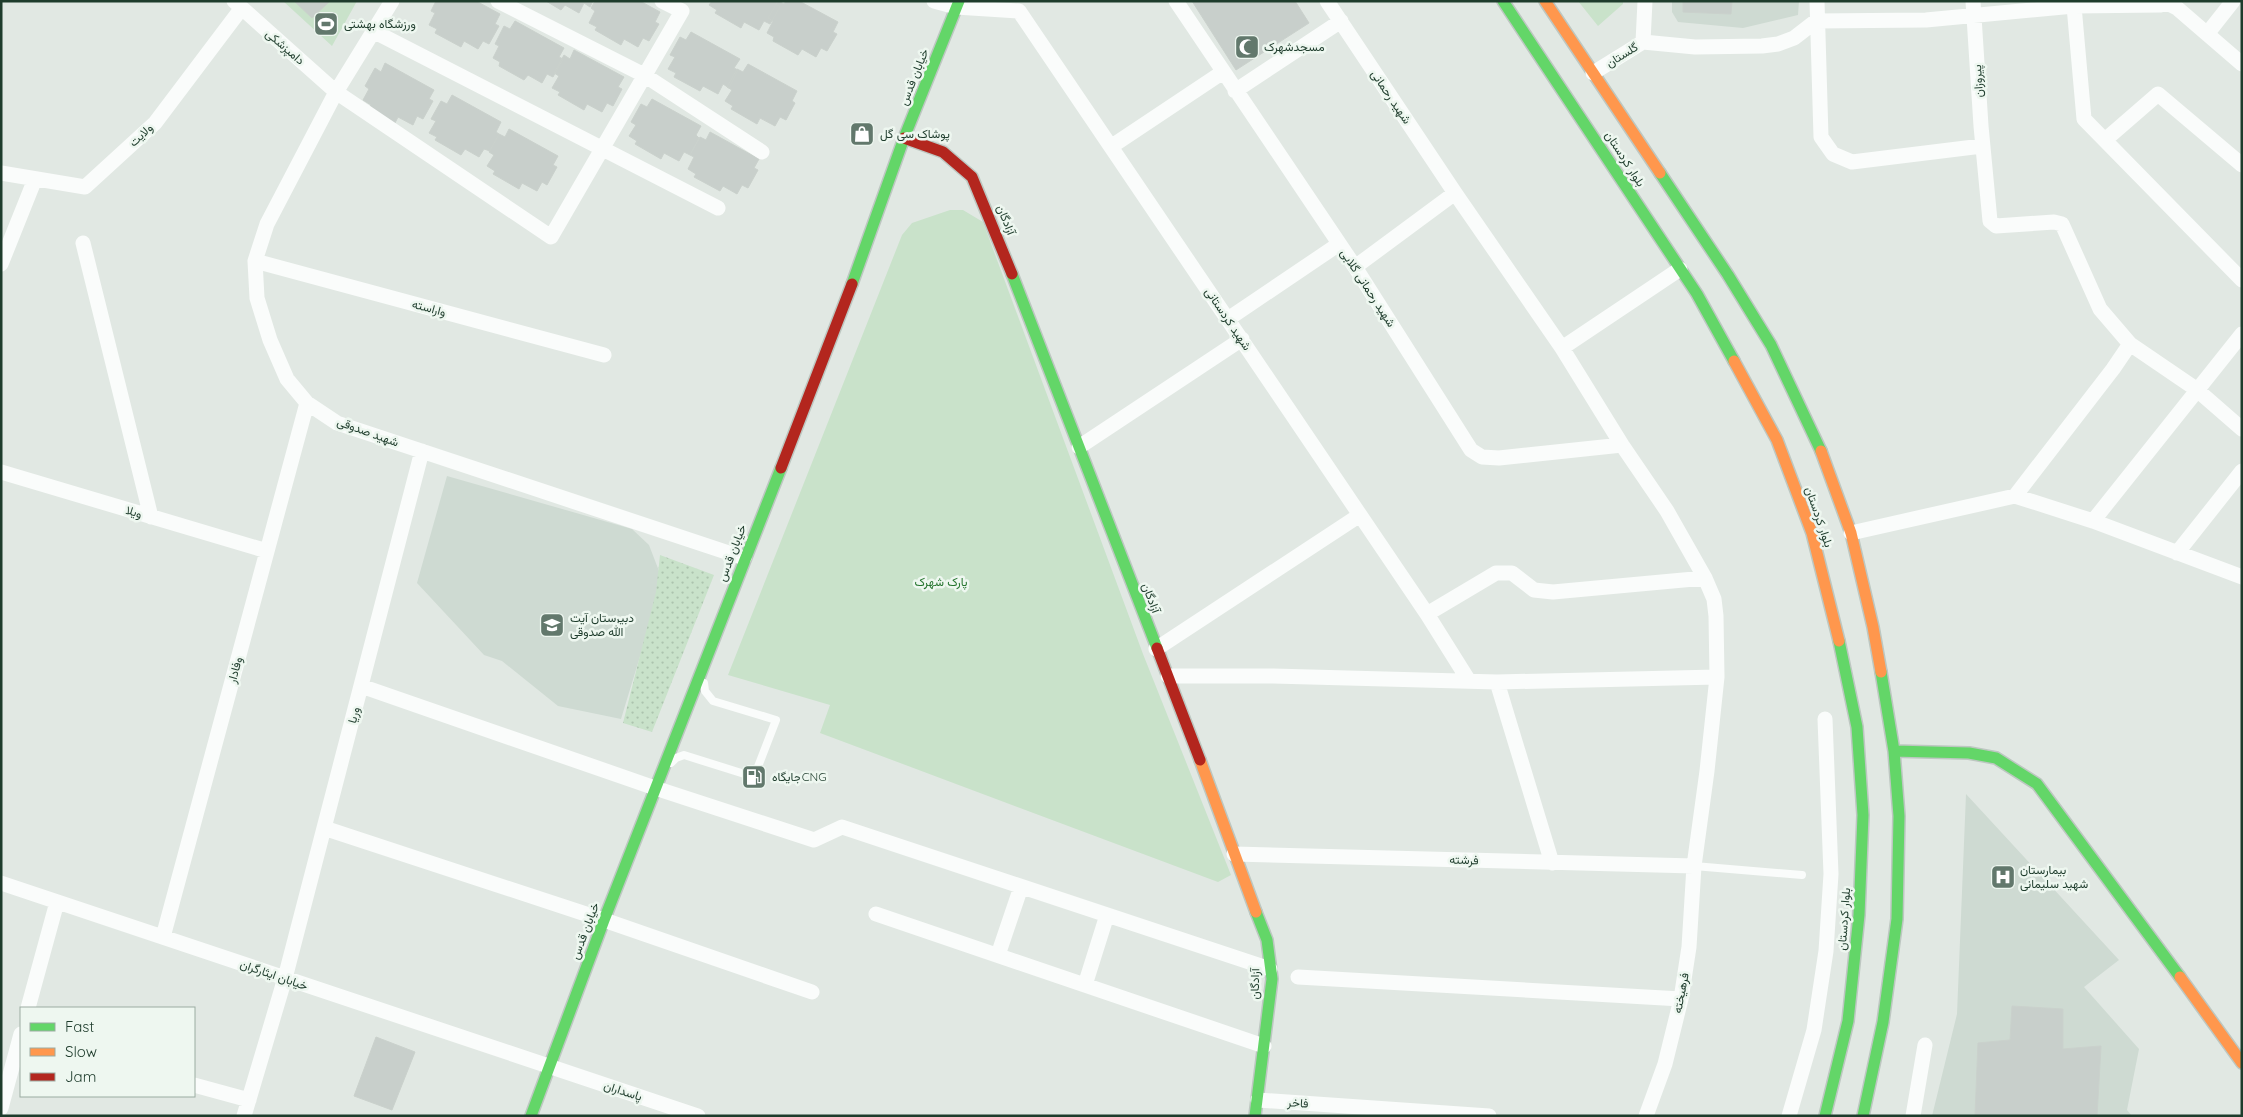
<svg xmlns="http://www.w3.org/2000/svg" width="2243" height="1117" viewBox="0 0 2243 1117" font-family="Quicksand,Vazirmatn,sans-serif">
<defs>
<pattern id="grass-dots" width="8" height="8" patternUnits="userSpaceOnUse" patternTransform="scale(1.25)"><rect width="8" height="8" fill="#c9e2ca"/><path d="M2 2h.1M6 6h.1" fill="none" stroke="#acc3ae" stroke-width="1.8" stroke-linecap="round"/></pattern>
</defs>
<rect width="100%" height="100%" fill="#e1e8e3"/>
<!-- built -->
<path fill="#cedad2" d="M1672,1H1799L1798,15L1743,28L1678,22L1672,12Z
M447,476L632,529L649,545L659,571V594L621,719L558,706L502,661L484,655L417,583Z
M1966,794L2119,960L2084,987L2139,1049L2127,1110L2132,1116H1932L1957,1014Z"/>
<!-- grass -->
<path fill="url(#grass-dots)" d="M660,555L714,575L652,732L623,723L656,592Z"/>
<!-- park -->
<path fill="#c9e2ca" d="M283,1H357L332,46Z
M1578,1H1623V4L1598,26Z
M950,210H963L983,222L1143,654L1231,875L1218,882L820,733L830,705L728,675L902,235L912,223Z"/>
<!-- building -->
<path fill="#c8cfcb" stroke="#cad1cc" d="M294,1H330L312,18Z
M436,1H476L500,14L495,24L499,26L489,44L483,41L478,49L464,41L461,47L435,33L437,29L429,25L435,13L431,11Z
M546,1H593L590,7L584,3L579,13L565,5L561,10Z
M595,1H640L660,12L655,22L659,24L649,41L643,38L638,47L624,39L621,45L595,30L597,27L589,23L595,11L591,8Z
M712,1H777L776,4L780,7L770,24L764,21L759,30L744,22L741,28L715,13L717,10L709,5Z
M778,1L784,4L786,1H799L838,22L833,32L837,34L827,51L821,48L816,57L802,49L798,55L773,41L774,37L767,33L773,21L768,18Z
M1192,1H1295L1309,23L1236,70Z
M1683,1H1732L1731,14L1683,12Z
M515,21L564,48L559,57L563,59L553,77L547,74L542,83L528,75L524,80L499,66L500,62L493,58L499,46L495,44L504,26L510,29Z
M691,32L740,59L734,68L738,70L729,88L723,84L718,94L703,86L700,91L674,77L676,73L668,69L675,57L670,55L680,37L686,40Z
M574,50L624,77L618,87L622,89L613,106L607,103L602,112L587,104L584,110L558,95L560,92L552,88L559,76L554,73L564,55L570,59Z
M385,63L434,90L429,99L433,101L423,119L417,116L413,125L398,117L395,123L369,108L371,105L363,100L369,89L365,86L375,68L381,72Z
M748,64L797,91L792,101L795,103L786,120L780,117L775,126L760,118L757,124L731,109L733,106L725,101L732,90L727,87L737,69L743,72Z
M452,95L501,122L496,132L499,134L490,151L484,149L479,157L465,149L461,155L435,140L437,137L429,133L436,121L431,119L441,101L447,104Z
M652,99L701,126L696,135L699,138L690,155L684,152L679,161L664,153L661,159L635,144L637,141L629,136L636,125L631,122L641,104L647,107Z
M509,129L558,156L553,165L557,167L547,185L542,182L537,191L522,183L519,189L493,174L495,171L487,166L494,155L489,152L499,134L505,137Z
M710,132L759,159L754,168L758,170L748,188L742,185L737,194L723,186L720,191L694,177L696,174L688,169L694,157L690,155L700,137L706,140Z
M2012,1006L2063,1009V1049L2101,1046L2097,1116H1975L1978,1043L2010,1040Z
M376,1037L415,1052L392,1110L354,1096Z"/>
<g fill="none" stroke-linecap="round" stroke-linejoin="round">
<defs>
<path id="fast" d="M1503,1L1697,294L1734,361
M1660,173L1728,275L1771,345L1821,451
M1012,274L1157,648
M852,284L904,138L959,1
M1894,751L1969,753L1996,758L2037,784L2180,977
M531,1116L604,920L781,468
M1255,1116L1272,979L1267,940L1256,912
M1825,1116L1848,1021L1859,915L1863,815L1857,727L1839,641
M1863,1116L1883,1022L1897,919L1899,816L1894,751L1881,672"/>
<path id="slow" d="M1545,1L1660,173
M1734,361L1777,440L1812,533L1839,641
M1821,451L1851,533L1873,627L1881,672
M1200,760L1256,912
M2180,977L2242,1063"/>
<path id="jam" d="M904,138L943,152L972,177L1012,274
M781,468L852,284
M1157,648L1200,760"/>
</defs>
<!-- fast casing -->
<use href="#fast" stroke="#bdc7c1" stroke-width="14"/>
<!-- slow casing -->
<use href="#slow" stroke="#bdc7c1" stroke-width="14"/>
<!-- jam casing -->
<use href="#jam" stroke="#bdc7c1" stroke-width="14"/>
<!-- lane -->
<path stroke="#fafcfb" stroke-width="8" d="M671,763L676,758L684,755L754,777L776,720L713,701L705,691L704,683
M1694,866L1802,875"/>
<!-- street -->
<path stroke="#fafcfb" stroke-width="15" d="M234,1L336,92L551,237L682,11L662,1
M392,1L336,92L267,224L255,261L257,298L270,340L287,379L307,403L337,423L744,558
M498,1L644,75L762,152
M934,1L956,7L1019,11L1427,614L1469,681
M1176,1L1355,267L1471,450L1482,457L1499,458L1622,445
M1327,1L1455,193L1562,348L1622,445L1667,511L1705,578L1714,599L1716,616L1717,677L1707,771L1694,866L1689,947L1681,999L1665,1064L1646,1116
M1817,1L1821,137L1833,154L1852,162L1982,146
M1973,1L1981,126L1990,221L1996,226L2054,222L2062,224L2100,309L2130,344L2196,389L2242,429
M2169,4L2177,8L2242,64
M2074,6L2084,119L2242,280
M375,32L718,208
M2207,34L2233,1
M1643,42L1695,47L1762,46L1778,44L1794,38L1816,21L1926,20L2074,6L2160,5L2173,1
M1593,73L1643,42L1645,1
M1235,91L1341,21
M2105,140L2158,94L2242,165
M1112,146L1223,72
M1,173L85,187L155,123L241,9
M83,243L151,517
M255,261L604,355
M1,264L35,179
M1355,267L1455,193
M1228,319L1339,244
M1562,348L1680,269
M1079,447L1242,339
M1,472L267,551
M2015,496L2113,369L2130,344
M2093,521L2242,334
M1851,533L2015,496L2093,521L2242,577
M2177,553L2242,471
M1427,614L1496,573H1512L1534,590L1553,592L1705,578
M1156,649L1360,515
M1168,676H1273L1497,682L1717,677
M1497,682L1552,863
M361,686L655,788L814,840L842,827L1270,969
M324,828L604,920L812,992
M1234,854L1694,866
M1,883L698,1116
M876,914L1264,1046
M163,937L307,403
M998,955L1021,887
M1298,977L1681,999
M1085,985L1107,915
M28,1008L57,902
M194,1085L249,1100
M1258,1100L1489,1116
M1,1108L21,1034
M244,1116L285,978L422,451
M1789,1116L1814,1030L1826,951L1831,874L1825,719
M1913,1116L1925,1045"/>
<!-- fast -->
<use href="#fast" stroke="#63d668" stroke-width="11"/>
<!-- slow -->
<use href="#slow" stroke="#ff974d" stroke-width="11"/>
<!-- jam -->
<use href="#jam" stroke="#b3261e" stroke-width="11"/>
</g>
<!-- icons -->
<defs>
<symbol id="stadium-square" viewBox="-11 -11 22 22"><rect x="-9" y="-9" width="18" height="18" rx="4" fill="#62786c" stroke="#eef7f0"/><path d="M0-5a6.5 5 0 1 0 0 10a6.5 5 0 1 0 0-10ZM-3.5-1.8h7v3.6h-7Z" fill="#fff"/></symbol>
<symbol id="mosque-square" viewBox="-11 -11 22 22"><rect x="-9" y="-9" width="18" height="18" rx="4" fill="#62786c" stroke="#eef7f0"/><path d="M3.5-4.9A6 6 0 1 0 3.5 4.9A5 5 0 1 1 3.5-4.9Z" fill="#fff"/></symbol>
<symbol id="shop-square" viewBox="-11 -11 22 22"><rect x="-9" y="-9" width="18" height="18" rx="4" fill="#62786c" stroke="#eef7f0"/><path d="M-5-2.5h2.3a2.7 3.5 0 0 1 5.4 0H5L5.5 6h-11ZM-1.5-2.5h3a1.5 2.3 0 0 0-3 0Z" fill="#fff"/></symbol>
<symbol id="school-square" viewBox="-11 -11 22 22"><rect x="-9" y="-9" width="18" height="18" rx="4" fill="#62786c" stroke="#eef7f0"/><path d="M0-5L7-2L0 1L-7-2ZM-4 1L0 2.5L4 1V4Q0 6-4 4Z" fill="#fff"/></symbol>
<symbol id="fuel-square" viewBox="-11 -11 22 22"><rect x="-9" y="-9" width="18" height="18" rx="4" fill="#62786c" stroke="#eef7f0"/><path d="M-5.5-6h7V0h2V4h1.3V-2.5L3-4.5l.8-.8L6-3V5H2.5V1h-1V6h-7ZM-4.2-4.7v3.2H.2V-4.7Z" fill="#fff"/></symbol>
<symbol id="hospital-square" viewBox="-11 -11 22 22"><rect x="-9" y="-9" width="18" height="18" rx="4" fill="#62786c" stroke="#eef7f0"/><path d="M-5-5h3v3.5h4V-5h3V5h-3V1.5h-4V5h-3Z" fill="#fff"/></symbol>
</defs>
<g fill-rule="evenodd">
<use href="#stadium-square" x="312" y="10" width="28" height="28"/>
<use href="#mosque-square" x="1233" y="33" width="28" height="28"/>
<use href="#shop-square" x="848" y="120" width="28" height="28"/>
<use href="#school-square" x="538" y="611" width="28" height="28"/>
<use href="#fuel-square" x="740" y="763" width="28" height="28"/>
<use href="#hospital-square" x="1989" y="863" width="28" height="28"/>
</g>
<g text-anchor="middle" stroke-width="5" stroke-linejoin="round" paint-order="stroke">
<!-- poi labels -->
<g font-size="12" fill="#1e3c2c" stroke="#eef7f0" text-anchor="start">
<text x="344" y="28">ورزشگاه بهشتی</text>
<text x="1264" y="51">مسجدشهرک</text>
<text x="880" y="138">پوشاک سی گل</text>
<text x="570" y="622">دبیرستان آیت<tspan x="570" dy="14">الله صدوقی</tspan></text>
<text x="772" y="781">جایگاهCNG</text>
<text x="2020" y="874">بیمارستان<tspan x="2020" dy="14">شهید سلیمانی</tspan></text>
</g>
<!-- street labels -->
<g font-size="12" fill="#1e3c2c" stroke="#eef7f0">
<text transform="translate(285 47) rotate(41)" y="4">دامپزشکی</text>
<text transform="translate(1622 55) rotate(-32)" y="4">گلستان</text>
<text transform="translate(914 77) rotate(-68)" y="4">خیابان قدس</text>
<text transform="translate(1978 81) rotate(-93)" y="4">پیروزان</text>
<text transform="translate(1391 97) rotate(56)" y="4">شهید رحمانی</text>
<text transform="translate(141 135) rotate(-43)" y="4">ولایت</text>
<text transform="translate(1625 159) rotate(57)" y="4">بلوار کردستان</text>
<text transform="translate(1006 220) rotate(68)" y="4">آزادگان</text>
<text transform="translate(1368 288) rotate(57)" y="4">شهید رحمانی گلابی</text>
<text transform="translate(429 308) rotate(15)" y="4">واراسته</text>
<text transform="translate(1228 319) rotate(56)" y="4">شهید کردستانی</text>
<text transform="translate(368 432) rotate(20)" y="4">شهید صدوقی</text>
<text transform="translate(134 512) rotate(17)" y="4">ویلا</text>
<text transform="translate(1819 517) rotate(71)" y="4">بلوار کردستان</text>
<text transform="translate(732 553) rotate(-69)" y="4">خیابان قدس</text>
<text transform="translate(1151 598) rotate(69)" y="4">آزادگان</text>
<text transform="translate(235 670) rotate(-75)" y="4">وفادار</text>
<text transform="translate(354 715) rotate(-75)" y="4">وریا</text>
<text transform="translate(1464 860) rotate(2)" y="4">فرشته</text>
<text transform="translate(1844 919) rotate(-86)" y="4">بلوار کردستان</text>
<text transform="translate(585 931) rotate(-69)" y="4">خیابان قدس</text>
<text transform="translate(274 975) rotate(19)" y="4">خیابان ایثارگران</text>
<text transform="translate(1255 984) rotate(-89)" y="4">آزادگان</text>
<text transform="translate(1681 993) rotate(-79)" y="4">فرهیخته</text>
<text transform="translate(623 1091) rotate(18)" y="4">پاسداران</text>
<text transform="translate(1298 1103) rotate(4)" y="4">فاخر</text>
</g>
<!-- park labels -->
<g font-size="12" fill="#26752f" stroke="#eef7f0">
<text x="941" y="586">پارک شهرک</text>
</g>
</g>
<!-- border -->
<rect width="2243" height="1117" fill="none" stroke="#1e3c2c" stroke-width="5"/>
<!-- legend -->
<rect x="20" y="1007" width="175" height="90" fill="#eef7f0" stroke="#9baca2"/>
<rect x="30" y="1023" width="25" height="8" fill="#63d668" stroke="#9baca2"/>
<text x="65" y="1032" font-size="15" fill="#1e3c2c">Fast</text>
<rect x="30" y="1048" width="25" height="8" fill="#ff974d" stroke="#9baca2"/>
<text x="65" y="1057" font-size="15" fill="#1e3c2c">Slow</text>
<rect x="30" y="1073" width="25" height="8" fill="#b3261e" stroke="#9baca2"/>
<text x="65" y="1082" font-size="15" fill="#1e3c2c">Jam</text>
</svg>
